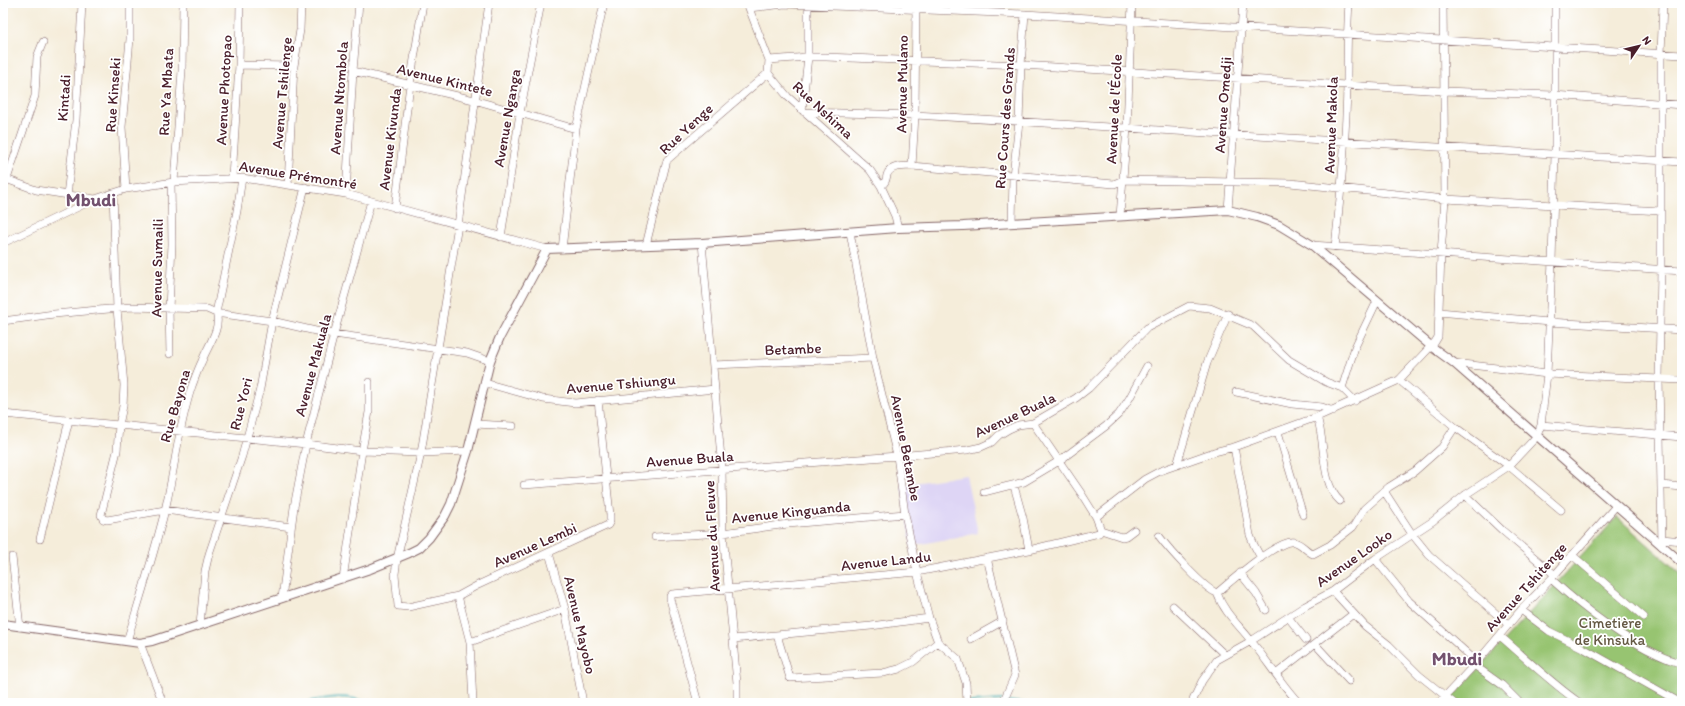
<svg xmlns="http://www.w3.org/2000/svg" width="1685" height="706" viewBox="0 0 1685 706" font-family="Itim,sans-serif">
<rect width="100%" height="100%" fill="#fff"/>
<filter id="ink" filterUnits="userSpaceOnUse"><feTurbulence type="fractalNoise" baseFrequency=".025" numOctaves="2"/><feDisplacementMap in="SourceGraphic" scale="8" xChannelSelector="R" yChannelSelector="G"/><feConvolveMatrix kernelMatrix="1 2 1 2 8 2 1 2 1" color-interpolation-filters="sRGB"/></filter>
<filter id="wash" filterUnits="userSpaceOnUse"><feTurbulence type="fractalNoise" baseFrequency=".012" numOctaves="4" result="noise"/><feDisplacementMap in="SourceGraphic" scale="16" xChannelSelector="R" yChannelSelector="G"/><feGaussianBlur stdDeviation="0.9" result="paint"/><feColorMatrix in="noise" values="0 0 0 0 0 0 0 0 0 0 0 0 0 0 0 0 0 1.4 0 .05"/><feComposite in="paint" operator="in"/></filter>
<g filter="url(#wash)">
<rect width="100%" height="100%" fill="#f5edda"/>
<!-- built -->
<path fill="#ded5f5" d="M966,475L978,533L911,546L901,485Z"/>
<!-- green -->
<path fill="#97c471" stroke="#70724e" d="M1617,517L1682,575V703H1447Z"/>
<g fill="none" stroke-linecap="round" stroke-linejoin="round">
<!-- stream -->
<path stroke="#3fb0b7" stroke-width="2" d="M1007,701L1025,703
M302,703C326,698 345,693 368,703
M956,703L1002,700"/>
</g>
</g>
<g filter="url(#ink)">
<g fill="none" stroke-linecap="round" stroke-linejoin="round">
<defs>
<path id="minor" d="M489,3L458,225L438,348L421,453L397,559L395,574L398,606L408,607L458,596L478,585L608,525L610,521V515L598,400
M747,3L769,60L768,73L788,97L870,170L881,186L895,216L898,228
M749,8L785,4L1025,14L1682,55
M769,60L808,57H826L1021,65L1444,91L1554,95L1682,105
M239,65L294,66
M353,71L474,100L576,129
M802,110L808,57V3
M804,112L915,115L1682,162
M912,166L915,115L916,3
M3,178L36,190L95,199
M232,178L239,65L240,3
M7,179L35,96L37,57L43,42
M174,182L182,71L183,3
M288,185L294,66L300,30L301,3
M881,186C886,182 886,180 887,175C890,165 903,167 912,166L1114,184L1123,180L1290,183L1445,199L1661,211
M126,189L122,127L130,39V3
M346,194L353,71L359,3
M67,195L76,120L82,3
M395,208L410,84L423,3
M1228,210L1243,3
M1120,216L1127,128L1132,3
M1012,223L1013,176L1019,122L1021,65L1025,14
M850,232L873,358L897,456L905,514L917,572L929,618L938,642L958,659L966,683L967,703
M501,237L520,113L541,3
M3,243L95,199L126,189L174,182L242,178L346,194L547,249
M702,243L722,469L723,533L737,683V703
M646,245L667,160L768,73
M1312,245L1682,271
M1335,247C1341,193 1346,140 1347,86C1347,58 1347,31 1349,3
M562,249L576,129L604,3
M1439,312L1549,322L1682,330
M3,321L54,314L131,307L207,309L216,313L272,321L320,332L467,353L490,361
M170,354L169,309L172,244L171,183
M1454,363L1547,374L1682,380
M713,365L873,358
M1399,380L1455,427L1509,466L1561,510
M369,382V412L362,451L306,444L334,334L371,201
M485,383L543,399L575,403L715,389
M1342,388L1355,347L1377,301
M1236,392L1292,404L1322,407L1333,411
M3,414L119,425L123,406L124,385L117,309L113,193
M1317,417C1326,442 1320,483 1340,501
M1033,423L1081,493L1096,517L1101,530
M475,424L513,426
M1541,425L1682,437
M1278,432L1303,515
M1234,447L1250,535L1254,545L1261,558
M1177,465L1207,363L1228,314
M524,485L897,456L967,450L981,447L992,442L999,435L1009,429L1018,425L1033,423L1076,398L1089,388L1147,328L1189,306L1210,308L1253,326L1289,360L1326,382L1342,388L1355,401
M1661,485L1682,487
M1014,486L1023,518L1029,550
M1384,491L1412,534L1429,555L1509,625
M984,492L1024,482L1059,461L1106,426L1119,414L1129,399L1147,366
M1465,495L1503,531L1555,575
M1096,517L1145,479L1160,471L1214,452L1234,447L1317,417L1399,380L1435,342L1438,337L1441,254L1445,199L1443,3
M1101,530L1122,537L1126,536L1134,530
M1159,536C1168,548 1204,589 1217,593
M655,537L723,533L788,524L905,514
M40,539L69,420
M1662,539L1682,541
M1662,546L1659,378L1661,269V54L1663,3
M549,553L565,609L583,703
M1572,555L1644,617
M12,557L20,627
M987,558L1015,675L1004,700
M1375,559L1409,601L1477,662
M1240,573L1256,593L1266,610
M343,579L362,451L421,453L468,451
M1551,579C1583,608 1619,637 1659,655C1666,659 1675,661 1682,664
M1333,591L1365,626L1389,645L1419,675L1454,703
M1217,593C1230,582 1279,538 1295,542C1302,544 1306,551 1313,554L1330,545L1353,527L1364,509L1389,487L1415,471L1442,447L1455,427
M1217,593C1224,613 1240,626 1252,642C1268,662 1282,685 1299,703
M458,596L470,642L473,703
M282,598L294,507L306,444L119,425L117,451L101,515L103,519L107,520L165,510L291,527
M1173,606L1225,655
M1521,610L1549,631L1583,648L1681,703
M1288,617L1306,640
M200,625L205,571L209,554L242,456L260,389L272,321L305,187
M777,635L790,678L883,673L899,669L913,662L938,642
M1500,636C1527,659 1551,683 1580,703
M733,639L871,626L929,618
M971,639L1003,621
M127,641C140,598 154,554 165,510C175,469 178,427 192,386C195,378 198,369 202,361C207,347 222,328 216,313L237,211L242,178
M470,642L565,609
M140,643L163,703
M1315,644L1349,681
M1474,665L1502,685L1520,703
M1276,674L1353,614
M698,703L670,599V596L672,594L917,572L1029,550L1099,533L1101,530
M1195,703L1193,700L1202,681L1217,660L1251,641L1305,606L1333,591L1375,559L1433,521L1465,495L1509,466L1537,436L1541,425L1547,374L1552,261L1555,154V3
M1439,703L1477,662L1521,610L1551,579L1616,506"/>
<path id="tertiary" d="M3,624L140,643L152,641L370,569L409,553L419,548L429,538L445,516L451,504L468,451L490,361L500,337L547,249L702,243L898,228L963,226L1228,210L1257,217L1279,225L1312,245L1432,347L1454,363L1682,563"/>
</defs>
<!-- minor casing -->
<use href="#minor" stroke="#866768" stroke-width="8"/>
<!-- tertiary casing -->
<use href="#tertiary" stroke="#866768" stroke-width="10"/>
<!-- minor -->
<use href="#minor" stroke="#fff" stroke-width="7"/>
<!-- tertiary -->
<use href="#tertiary" stroke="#fff" stroke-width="8"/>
</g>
</g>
<g text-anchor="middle" stroke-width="3.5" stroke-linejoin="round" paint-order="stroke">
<!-- street labels -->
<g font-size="15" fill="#4a1f2b" stroke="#fff">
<text transform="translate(445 80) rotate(14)" y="5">Avenue Kintete</text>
<text transform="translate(902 84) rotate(-89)" y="5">Avenue Mulano</text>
<text transform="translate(224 90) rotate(-87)" y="5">Avenue Photopao</text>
<text transform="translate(166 92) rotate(-87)" y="5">Rue Ya Mbata</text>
<text transform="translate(282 93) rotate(-85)" y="5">Avenue Tshilenge</text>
<text transform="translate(113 95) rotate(-86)" y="5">Rue Kinseki</text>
<text transform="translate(64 98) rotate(-86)" y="5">Kintadi</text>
<text transform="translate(339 98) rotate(-86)" y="5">Avenue Ntombola</text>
<text transform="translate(1223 105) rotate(-86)" y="5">Avenue Omedji</text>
<text transform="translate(1114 109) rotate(-87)" y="5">Avenue de l'École</text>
<text transform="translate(823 110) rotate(43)" y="5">Rue Nshima</text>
<text transform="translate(507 118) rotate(-80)" y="5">Avenue Nganga</text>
<text transform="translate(1005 118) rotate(-86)" y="5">Rue Cours des Grands</text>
<text transform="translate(1331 125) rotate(-88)" y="5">Avenue Makola</text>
<text transform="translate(686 129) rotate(-43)" y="5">Rue Yenge</text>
<text transform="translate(390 139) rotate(-83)" y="5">Avenue Kivunda</text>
<text transform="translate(298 175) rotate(9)" y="5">Avenue Prémontré</text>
<text transform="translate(157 268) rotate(-89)" y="5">Avenue Sumaili</text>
<text transform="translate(793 349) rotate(-2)" y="5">Betambe</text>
<text transform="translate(313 365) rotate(-75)" y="5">Avenue Makuala</text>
<text transform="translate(621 384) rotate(-5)" y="5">Avenue Tshiungu</text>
<text transform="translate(241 404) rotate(-76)" y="5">Rue Yori</text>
<text transform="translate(175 406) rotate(-74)" y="5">Rue Bayona</text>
<text transform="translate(1015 415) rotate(-25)" y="5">Avenue Buala</text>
<text transform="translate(906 448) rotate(79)" y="5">Avenue Betambe</text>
<text transform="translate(690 459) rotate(-4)" y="5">Avenue Buala</text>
<text transform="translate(791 512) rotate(-6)" y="5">Avenue Kinguanda</text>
<text transform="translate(712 536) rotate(-93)" y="5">Avenue du Fleuve</text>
<text transform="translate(535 545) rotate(-24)" y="5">Avenue Lembi</text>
<text transform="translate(1354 558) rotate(-35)" y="5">Avenue Looko</text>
<text transform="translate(886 561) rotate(-6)" y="5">Avenue Landu</text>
<text transform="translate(1526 587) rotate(-48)" y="5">Avenue Tshitenge</text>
<text transform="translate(580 625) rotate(77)" y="5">Avenue Mayobo</text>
</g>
<!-- park labels -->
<g font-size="15" fill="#655944" stroke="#fff">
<text x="1610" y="628">Cimetière<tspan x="1610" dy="17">de Kinsuka</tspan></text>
</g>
<!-- district labels -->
<g font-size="19" font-weight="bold" fill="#73516e" stroke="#fff">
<text x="91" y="206">Mbudi</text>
<text x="1457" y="665">Mbudi</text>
</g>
</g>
<!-- margin -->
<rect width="1685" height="706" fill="none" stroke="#fff" stroke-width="16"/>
<!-- north arrow -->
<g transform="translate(1639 46) rotate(55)" stroke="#ffffff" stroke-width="3" paint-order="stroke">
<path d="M0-3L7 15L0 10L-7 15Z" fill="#4a1f2b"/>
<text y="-6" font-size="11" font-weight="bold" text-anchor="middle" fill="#4a1f2b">N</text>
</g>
</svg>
